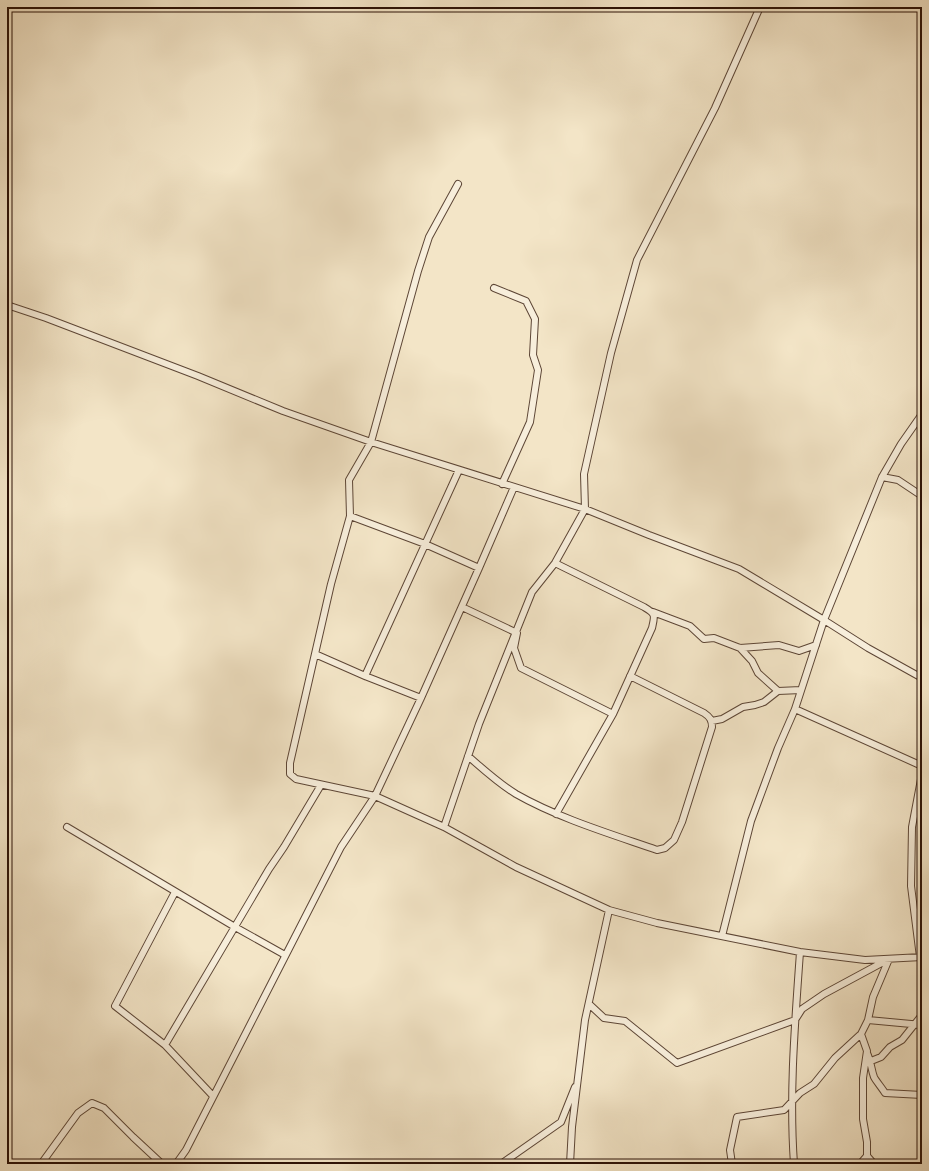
<svg xmlns="http://www.w3.org/2000/svg" width="929" height="1171" viewBox="0 0 929 1171" font-family="Cardo,serif">
<rect width="100%" height="100%" fill="#f3e5c7"/>
<filter id="stains"><feTurbulence type="fractalNoise" baseFrequency=".005" numOctaves="4"/><feColorMatrix values="0 0 0 0 .2 0 0 0 0 .09 0 0 0 0 .02 0 0 0 .5 -.17"/></filter>
<radialGradient id="worn" r=".72"><stop offset=".6" stop-color="#630" stop-opacity="0"/><stop offset="1" stop-color="#630" stop-opacity=".3"/></radialGradient>
<g fill="none" stroke-linecap="round" stroke-linejoin="round">
<defs>
<path id="minor" d="M458,184L429,237L418,271L371,442L349,480L350,516L331,584L290,763V774L296,779L375,796L444,827L516,867L609,910L657,923L800,952L865,960L922,957
M494,288L526,301L535,319L533,355L538,370L530,422L502,484
M7,305L46,318L198,376L283,411L371,442L585,509L649,535L739,569L824,620L868,648L922,678
M882,477L898,480L922,496
M350,516L425,544L479,568
M555,563L644,607C656,614 655,615 652,628L613,714L556,814
M462,607L517,633L514,648L521,668L613,714
M653,612L690,626L704,639L714,638L740,648L779,645L799,651L816,645
M740,648L752,661L758,673L778,691L801,690
M315,654L365,676L421,698
M365,676L459,470
M795,709L922,766
M712,721L722,719L743,707L755,705L764,702L778,691
M468,756C483,769 498,783 516,794C558,818 611,834 657,850L665,848L674,840L682,822L712,727C712,720 710,717 704,713L630,676
M67,827L235,927L285,955
M444,827L479,724L532,592L555,563L585,509L584,474L611,353L637,260L715,108L760,7
M175,892L115,1006L165,1045L213,1096
M722,936L751,821L778,748L795,709L824,620L882,477L901,444L922,414
M920,957L911,886L912,827L922,774
M589,1004L604,1018L625,1021L677,1063L795,1020L802,1009L824,994L887,960
M868,1020L922,1025
M165,1045L269,869L284,847L321,785
M867,1053C871,1061 871,1069 874,1077C876,1081 882,1088 885,1093L922,1095
M871,1061L881,1057L890,1047L902,1040L922,1015
M867,1156L874,1164
M41,1164L78,1113L92,1103L104,1108L133,1137L162,1164
M176,1164L186,1150L341,847L375,796L421,698L479,568L514,487
M501,1164L561,1122L575,1087
M570,1164L572,1127L585,1020L609,910
M732,1164L730,1150L737,1117L784,1110L800,1093L814,1084L835,1058L861,1034L868,1020L873,997L889,959
M794,1164C789,1093 795,1023 800,952
M860,1164L867,1156V1142L863,1119V1078L867,1051L861,1034"/>
</defs>
<!-- minor casing -->
<use href="#minor" stroke="#5d4636" stroke-width="8"/>
<!-- minor -->
<use href="#minor" stroke="#f7eedb" stroke-width="6"/>
</g>
<!-- margin -->
<rect width="929" height="1171" fill="none" stroke="#f3e5c7" stroke-width="24"/>
<rect x="8" y="8" width="913" height="1155" fill="none" stroke="#2b1106" stroke-width="2"/>
<rect x="12" y="12" width="905" height="1147" fill="none" stroke="#2b1106"/>
<rect width="100%" height="100%" filter="url(#stains)"/>
<rect width="100%" height="100%" fill="url(#worn)"/>
</svg>
